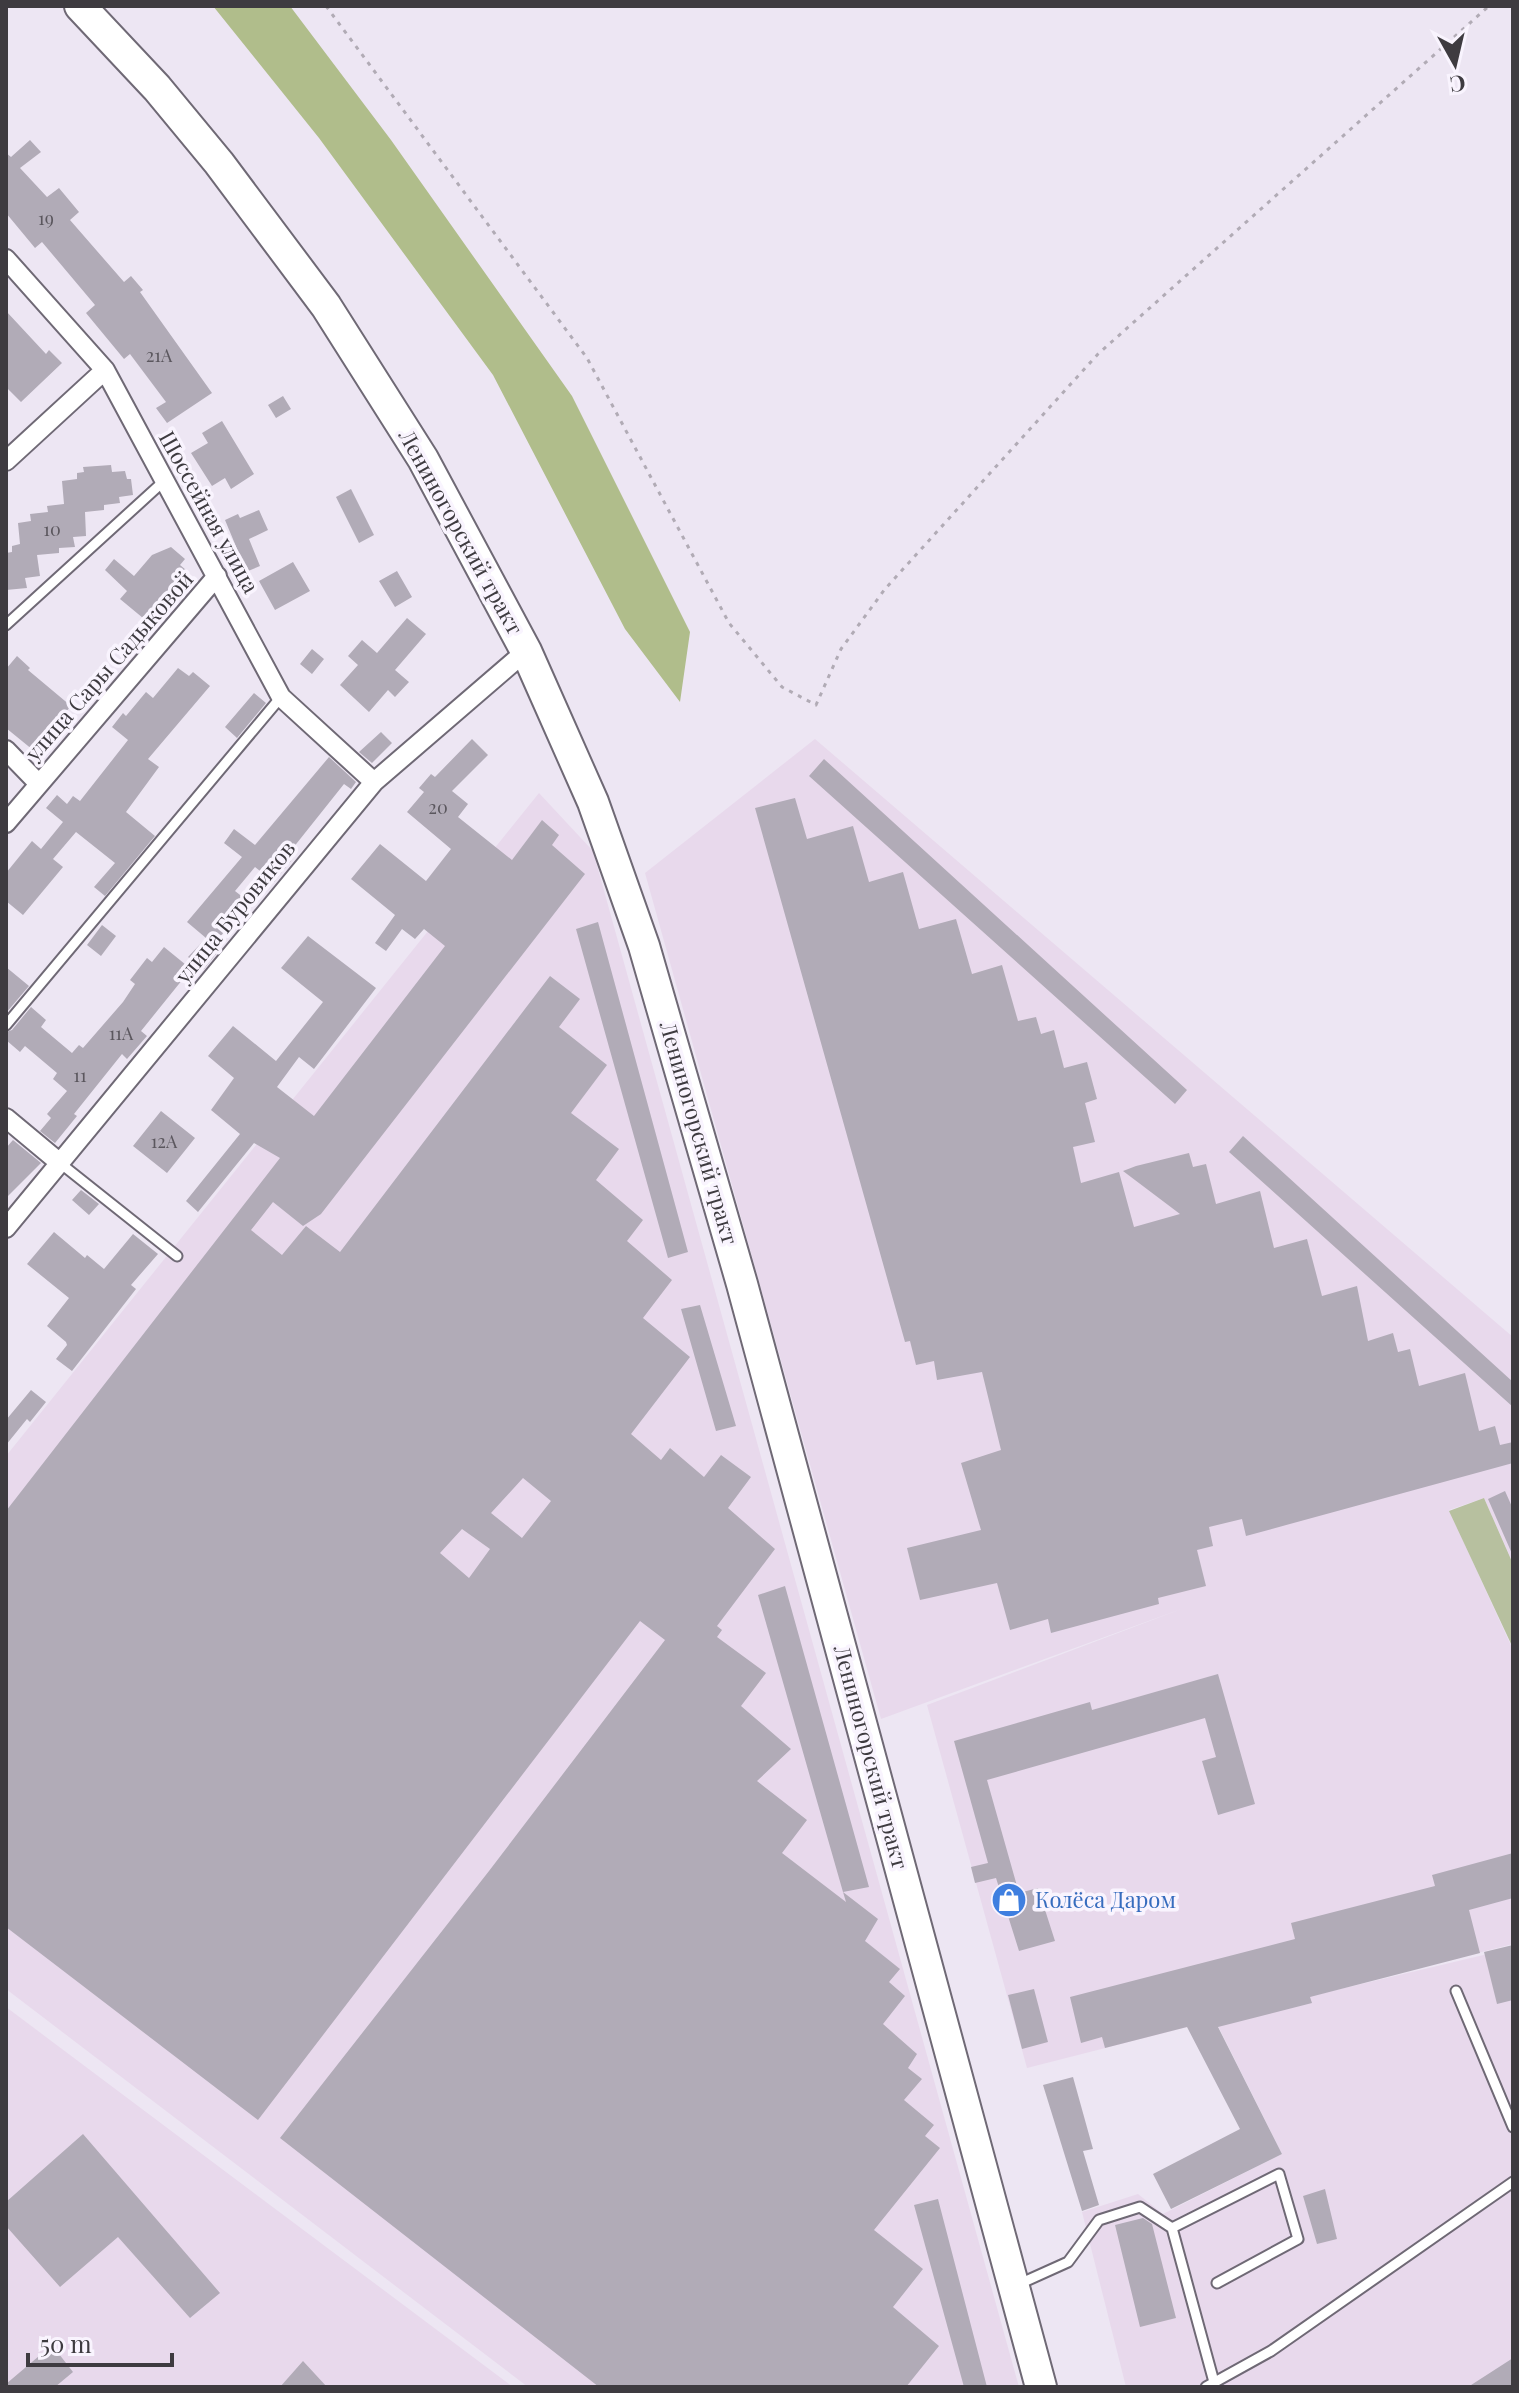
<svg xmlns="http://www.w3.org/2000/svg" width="1519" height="2393" viewBox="0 0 1519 2393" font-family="'Playfair Display',serif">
<rect width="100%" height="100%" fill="#ede6f3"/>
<!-- industrial -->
<path fill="#e8d9ec" d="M815,739L1513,1337V1563L1484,1498L1449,1510L1513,1650V1944L1277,2004L1513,1948V2387H1126L1082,2212L1138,2194L1163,2214L1282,2154L1215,2020L1027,2068L927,1705L1184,1608L881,1719L645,873Z
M539,793L593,851L1019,2387H528L6,1989V1456Z
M6,2007L513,2387H6Z"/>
<!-- green -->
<path fill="#b7c09f" d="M1484,1498L1513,1564V1648L1449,1511Z"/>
<!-- forest -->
<path fill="#b0bd8b" d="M213,6H290L391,140L572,396L690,632L680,702L625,629L493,375L319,138Z"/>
<!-- building -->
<path fill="#b1abb7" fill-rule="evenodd" d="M30,140L41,152L20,168L47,197L59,188L79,212L70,220L124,282L131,276L143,290L140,292L212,393L167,423L156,408L166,402L130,354L124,359L86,313L95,305L42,242L35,248L6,213V153L11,157Z
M6,311L46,354L49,350L62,363L21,402L6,387Z
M283,396L291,409L276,418L268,405Z
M222,421L254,474L231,489L225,478L212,486L191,453L208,443L202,433Z
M111,465L112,472L125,471L127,479H131L133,495L119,497L120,503L104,505V510L85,512L86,536L73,537L75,547L59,548V553L37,555L40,576L25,578L27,588L6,590V553L12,552V546L20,544L18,523L31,521L30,514L48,512L47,506L64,504L62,481L77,479V473L84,472L83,467Z
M351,489L374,535L359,543L336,497Z
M259,510L268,530L249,539L260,566L241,574L235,559L240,556L225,520L238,514L240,518Z
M171,547L185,559L180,565L186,570L160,600L165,604L149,623L120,599L127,591L105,570L114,559L134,576L152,555Z
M293,562L310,591L275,610L259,581Z
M397,571L412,597L395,607L379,581Z
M407,618L426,634L395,670L409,682L395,697L388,690L369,712L340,685L358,665L348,656L362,640L377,653Z
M312,649L324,659L312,674L300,664Z
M17,656L30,668L28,670L71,706L33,750L6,728V669Z
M178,668L189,676L193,672L210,686L148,759L159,767L126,812L155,836L105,896L94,887L115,863L76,832L53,859L63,867L23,915L6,901V873L32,841L41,849L63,822L46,808L57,795L67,804L73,796L80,801L128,740L112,727L123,713L126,716L146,692L153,698Z
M254,693L266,703L237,738L225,727Z
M381,732L392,743L372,763L359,752Z
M472,739L488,755L452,791L468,804L458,817L512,860L542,820L559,835L552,845L585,874L321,1214L303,1226L273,1202L251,1230L282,1255L306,1226L340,1252L550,976L580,999L559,1027L607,1065L571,1113L619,1149L596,1180L643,1220L627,1241L672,1280L643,1318L690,1357L631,1434L661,1460L670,1448L704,1477L721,1455L751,1477L728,1508L775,1549L717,1626L722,1630L717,1637L766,1673L741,1706L791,1749L757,1781L807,1820L782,1853L846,1902L843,1892L878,1919L865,1941L900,1969L889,1982L905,1996L883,2024L917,2054L908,2068L922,2079L904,2100L934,2125L925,2136L940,2148L874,2230L923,2269L893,2307L939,2346L906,2387H599L280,2138L489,1871L665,1640L640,1621L258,2120L6,1927V1511L280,1158L254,1143L198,1212L186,1201L240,1134L211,1110L234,1078L208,1056L233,1026L276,1061L323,1002L281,968L308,936L376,988L314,1069L299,1057L277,1087L314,1116L445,946L424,929L415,939L402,929L386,951L375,943L395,915L351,879L380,844L426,881L451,849L407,812L424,792L419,788L431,774L435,777ZM523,1478L551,1501L522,1538L491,1513ZM462,1529L490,1549L469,1578L440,1553Z
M329,757L356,782L351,789L344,784L289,853L294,857L274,882L255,867L235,891L249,902L214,944L220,949L204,969L188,957L206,938L187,922L242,857L224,843L234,829L255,845Z
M824,759L1187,1090L1175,1104L809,776Z
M795,798L807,839L853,826L869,882L903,872L919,929L956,919L972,974L1002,965L1018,1021L1036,1017L1041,1034L1054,1030L1064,1068L1087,1062L1097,1099L1085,1103L1095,1142L1073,1147L1081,1183L1119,1172L1134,1227L1180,1214L1123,1171L1136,1166L1189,1153L1193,1167L1206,1164L1216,1204L1260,1191L1274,1248L1307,1239L1322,1296L1357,1286L1368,1341L1393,1333L1398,1352L1410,1349L1419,1386L1465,1373L1479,1431L1495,1426L1500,1445L1513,1442V1463L1246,1536L1242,1519L1209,1527L1213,1546L1197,1550L1206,1586L1158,1598L1159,1604L1051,1633L1048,1619L1010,1630L997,1583L920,1600L907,1548L981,1530L961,1463L1001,1450L982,1372L937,1380L934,1361L916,1365L910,1341L905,1342L755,808Z
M598,922L688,1252L668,1258L576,929Z
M102,925L116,936L101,956L87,945Z
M164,947L191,969L141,1031L147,1036L127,1059L122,1054L74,1114L77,1116L55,1143L40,1131L51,1118L47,1114L67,1091L53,1079L57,1073L25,1046L20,1052L6,1040V1032L12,1030L31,1007L46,1020L41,1027L72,1053L79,1045L83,1048L123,1002L135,984L130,980L147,958L152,962Z
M6,967L29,986L6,1013Z
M161,1111L195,1138L167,1173L133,1146Z
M1243,1136L1513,1382V1407L1229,1152Z
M13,1140L41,1163L6,1198V1148Z
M81,1190L99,1204L89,1215L72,1200Z
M54,1232L85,1258L87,1255L104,1269L133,1234L158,1254L131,1285L136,1289L72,1371L56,1359L67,1345L66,1342L47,1326L69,1298L27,1264Z
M700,1305L736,1426L716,1431L681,1309Z
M31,1390L46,1402L30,1422L27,1419L6,1445V1420Z
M1505,1491L1513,1509V1556L1488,1499Z
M785,1586L869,1887L843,1892L758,1595Z
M1218,1674L1255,1804L1218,1815L1202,1761L1216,1757L1205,1718L987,1780L1019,1893L1038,1888L1055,1941L1019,1951L996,1878L975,1883L971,1867L988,1863L954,1741L1090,1702L1092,1710Z
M1513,1853V1898L1469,1910L1480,1953L1310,1997L1312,2003L1218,2027L1282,2154L1171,2209L1153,2174L1240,2129L1187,2027L1105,2048L1102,2037L1081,2043L1070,1997L1295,1939L1291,1923L1435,1886L1432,1875Z
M1513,1945V2000L1497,2004L1484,1952Z
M1034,1989L1048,2042L1022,2049L1008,1995Z
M1073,2077L1093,2149L1083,2151L1099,2205L1082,2211L1043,2085Z
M83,2134L220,2293L190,2318L118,2237L60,2287L6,2226V2202Z
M1325,2189L1337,2239L1317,2244L1303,2196Z
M938,2199L987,2387H964L914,2205Z
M1143,2218L1152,2224L1176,2318L1140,2327L1115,2225Z
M52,2345L73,2372L55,2387H6V2384Z
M1513,2358V2387H1468Z
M303,2361L327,2387H280Z"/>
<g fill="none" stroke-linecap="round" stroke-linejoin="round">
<defs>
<path id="lane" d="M6,625L164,481
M6,1025L281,697
M60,1163L177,1256
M1456,1991L1513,2127
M1172,2228L1214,2382
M1017,2285L1068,2262L1099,2220L1140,2207L1172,2228L1279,2174L1298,2239L1217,2283
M1206,2387L1271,2351L1513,2182"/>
<path id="street" d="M6,259L105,370L281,697L374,782
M6,461L105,370
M6,750L39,784
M6,823L217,576
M6,1118L60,1163
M6,1228L374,782L526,651"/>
<path id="primary" d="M80,6L157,88L219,163L326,306L423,459L526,651L593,802L644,946L742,1284L1041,2387"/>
</defs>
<!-- lane casing -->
<use href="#lane" stroke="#6f6975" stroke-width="13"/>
<!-- street casing -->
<use href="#street" stroke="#6f6975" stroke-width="22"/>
<!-- primary casing -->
<use href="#primary" stroke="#6f6975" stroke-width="34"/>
<!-- path -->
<path stroke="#b1abb5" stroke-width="3" stroke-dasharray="4 6" stroke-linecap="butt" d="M326,6L587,358L729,623L782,687L816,705L841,649L885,589L1098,354L1489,6"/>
<!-- lane -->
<use href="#lane" stroke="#fff" stroke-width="9"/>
<!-- street -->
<use href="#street" stroke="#fff" stroke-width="18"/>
<!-- primary -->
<use href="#primary" stroke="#fff" stroke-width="30"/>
</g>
<!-- icons -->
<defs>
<symbol id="shop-disc" viewBox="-11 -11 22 22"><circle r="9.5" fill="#3f7fe0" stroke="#f9f4fe"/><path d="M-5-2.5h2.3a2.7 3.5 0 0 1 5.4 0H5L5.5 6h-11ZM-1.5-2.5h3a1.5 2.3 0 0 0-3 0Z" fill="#fff"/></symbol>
</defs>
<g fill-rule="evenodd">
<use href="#shop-disc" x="989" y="1880" width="40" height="40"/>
</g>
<g text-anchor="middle" stroke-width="7" stroke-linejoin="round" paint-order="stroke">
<!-- number labels -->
<g font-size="18" fill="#5b575e">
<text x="46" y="225">19</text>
<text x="159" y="362">21А</text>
<text x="52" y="536">10</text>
<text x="438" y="814">20</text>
<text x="121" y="1040">11А</text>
<text x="80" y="1082">11</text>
<text x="164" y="1148">12А</text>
</g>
<!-- street labels -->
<g font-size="22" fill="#3e3b40" stroke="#f9f4fe">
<text transform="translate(209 512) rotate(61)" y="8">Шоссейная улица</text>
<text transform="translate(461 532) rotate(61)" y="8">Лениногорский тракт</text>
<text transform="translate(109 666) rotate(-49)" y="8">улица Сары Садыковой</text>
<text transform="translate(235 912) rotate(-51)" y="8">улица Буровиков</text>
<text transform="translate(699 1133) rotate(74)" y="8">Лениногорский тракт</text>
<text transform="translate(871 1757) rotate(75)" y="8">Лениногорский тракт</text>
</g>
<!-- shop labels -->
<g font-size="22" fill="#366cbe" stroke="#f9f4fe" text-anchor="start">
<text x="1035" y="1908">Колёса Даром</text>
</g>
</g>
<!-- border -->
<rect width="1519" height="2393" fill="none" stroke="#3e3b40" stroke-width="16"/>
<!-- north arrow -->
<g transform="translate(1455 64) rotate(172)" stroke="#f9f4fe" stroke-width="6" paint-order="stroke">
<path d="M0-6L14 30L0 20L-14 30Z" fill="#3e3b40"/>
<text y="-12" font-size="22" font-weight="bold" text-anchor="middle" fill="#3e3b40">С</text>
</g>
<!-- scale -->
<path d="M28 2353v12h144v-12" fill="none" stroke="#3e3b40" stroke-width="4"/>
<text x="40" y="2353" font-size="24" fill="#3e3b40" stroke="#f9f4fe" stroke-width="6" paint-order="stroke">50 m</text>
</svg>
